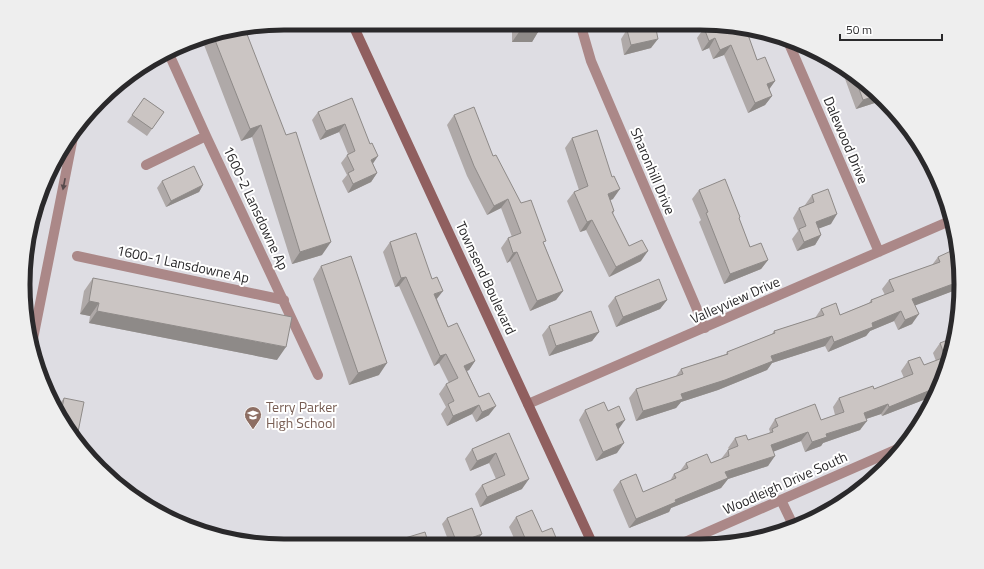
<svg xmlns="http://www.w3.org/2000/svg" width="984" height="569" viewBox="0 0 984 569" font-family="'Titillium Web',sans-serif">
<rect width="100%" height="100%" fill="#dedde3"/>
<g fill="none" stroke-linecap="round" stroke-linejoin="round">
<!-- street -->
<path stroke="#ab8888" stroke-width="10" d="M580,23L591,61L705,328
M787,39L879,252
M169,54L206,136L318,375
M146,165L206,136
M77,256L284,300
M32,344L74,132
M528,404L952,220
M781,500L794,527
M678,545L904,446"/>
<!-- secondary -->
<path stroke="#905f5f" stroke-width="10" d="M352,23L593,545"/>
</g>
<!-- wall -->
<path fill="#afa9a8" d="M504,23H538V32L532,42H512V29H504Z
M625,23L655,24L651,48L624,55L621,39L626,31Z
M707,24H717L752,31L749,35H748L757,60L775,81L769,89L772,96L765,105L748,113L724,55L713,59L709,48L702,51L697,38L704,28L709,26Z
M233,32L322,255L292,264L252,137L241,141L201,37Z
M840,65L845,67L883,98L881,101L856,109Z
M144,98L164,112L147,136L127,122Z
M352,98L373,164L377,173L371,182L348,193L342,181L347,175L341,163L348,154L339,132L320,140L312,120L318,112Z
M454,115L493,156L521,203L544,244L563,291L556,300L530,311L510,261L507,263L501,248L508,238L512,237L501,208L487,215L467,176L447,125Z
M572,138L613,199L610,200L614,211L613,214L629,246L641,261L609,277L586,230L580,232L567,201L574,192L579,190L565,148Z
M162,181L203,185L199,192L166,207L157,188Z
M699,190L740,217L739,219L750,247L768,260L761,269L724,284L699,222L701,220L692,199Z
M812,195L831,224L819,228L821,235L815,245L797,251L792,239L798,231L793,218L799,208L805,206V205Z
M390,242L437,299L448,327L475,361L469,370L467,371L479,397L489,415L476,422L472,414L447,426L441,414L446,407L439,394L446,384L449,383L439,363L434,366L399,286L395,287L383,252Z
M938,257L961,284V288L915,305L912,324L898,330L894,321L870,331L866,336L828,352L825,346L772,363L767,370L718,390L681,402L676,408L636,421L629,398L636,389L676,376L681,369L726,354L727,352L772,334L774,331L815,318L821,309L840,315L869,303L871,300L885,295L882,289L889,280L932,265Z
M321,266L379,375L349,385L313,279Z
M93,278L277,360L89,323L90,316L80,314L84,291Z
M615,297L667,300L660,309L616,327L608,306Z
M549,326L599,332L592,341L549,356L542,335Z
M954,342L929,396L926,399L882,416L881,414L866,419L860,430L823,443L821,446L805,452L801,441L773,451L768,466L728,479L721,488L671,508L669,512L629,528L613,490L620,481L643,492L670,481L674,474L680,471L686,463H711L721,459L728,450L729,449L728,448L735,438L748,440L768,434L770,432L769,429L775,419L821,420L835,415L833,407L839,398L874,389L904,378L901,371L908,361L924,365L936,361L933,353L940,343Z
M64,398L76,442L57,407Z
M585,410L608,411L617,453L596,461L579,420Z
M509,433L522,489L480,507L475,494L482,485L496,479L489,463L470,471L465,459L472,449Z
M516,517L542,532L559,545H517L509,527Z
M447,518L482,534L477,540L463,545H450L442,524Z"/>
<!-- shaded-wall -->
<path fill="#8e8a88" d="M508,23H516L512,29H504Z
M746,29L752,31L749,35L739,39Z
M519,32H538L532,42H512Z
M715,38L709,48L702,51L709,41Z
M658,39L651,48L624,55L631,45Z
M731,45L724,55L713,59L720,50Z
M775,81L768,91L767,84Z
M878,95L883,98L881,101L856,109L863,100Z
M772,96L765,105L748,113L755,103Z
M345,124L339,132L320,140L326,131Z
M261,125L252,137L241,141L250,129Z
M378,156L372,165L371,160Z
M377,173L371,182L348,193L353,184Z
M203,185L199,192L166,207L171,201Z
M620,189L613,199L601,204L608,194Z
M508,199L501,208L487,215L494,206Z
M837,214L831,224L810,232L816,222Z
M592,220L586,230L580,232L587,222Z
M821,235L815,245L797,251L804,242Z
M331,242L322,255L292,264L300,252Z
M648,251L641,261L609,277L616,267Z
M517,252L510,261L507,263L513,253Z
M768,260L761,269L724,284L730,274Z
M406,277L399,286L395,287L401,278Z
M961,281V288L906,309L912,299Z
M443,291L436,300L434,294Z
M563,291L556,300L530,311L537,301Z
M667,300L660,309L616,327L623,317Z
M89,301L99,303L90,316L80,314Z
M97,311L286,347L277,360L89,323Z
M901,311L894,321L870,331L866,336L828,352L834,342L872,323Z
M919,314L912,324L898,330L905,320Z
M599,332L592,341L549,356L556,346Z
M832,336L825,346L772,363L767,370L718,390L681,402L676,408L636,421L643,411L681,394L771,356Z
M446,354L439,363L434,366L440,356Z
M475,361L469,370L457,375L464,366Z
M387,363L379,375L349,385L358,373Z
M941,384L937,392L929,396L926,399L882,416L889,407Z
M888,404L881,414L857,422L864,413Z
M479,405L472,414L447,426L453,416Z
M496,406L489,415L476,422L482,412Z
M625,420L618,430L616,424Z
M867,421L860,430L823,443L821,446L805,452L812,442L826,434Z
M808,432L801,441L765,455L771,445Z
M624,443L617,453L596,461L603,452Z
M496,453L489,463L470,471L477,461Z
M775,456L768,466L728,479L721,488L671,508L669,512L629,528L636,519L675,500L725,472Z
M529,479L522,489L480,507L487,497Z
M482,534L477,540L463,545H455L457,543Z"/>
<!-- building -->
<path fill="#cbc5c3" stroke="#8e8a88" d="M519,23H538V32H519Z
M634,23L655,24L658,39L631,45L627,30L635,28Z
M715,24L746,29L757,60L765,57L775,81L767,84L772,96L755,103L731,45L720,50L715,38L709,41L704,28Z
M245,29L286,135L296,132L331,242L300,252L261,125L250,129L213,35L233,32V34Z
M854,75L878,95L863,100Z
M144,98L164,112L152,129L132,115Z
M352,98L370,144L372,143L378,156L371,160L377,173L353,184L348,173L354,170L347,155L355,151L345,124L326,131L318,112Z
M474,107L493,156L496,155L521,203L531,200L546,241L543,242L563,291L537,301L517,252L513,253L508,238L521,233L508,199L494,206L474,166L454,115Z
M597,130L612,177L614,176L620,189L608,194L614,211L612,212L629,246L642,240L648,251L616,267L592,220L587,222L574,192L588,186L572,138Z
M194,166L203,185L171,201L162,181Z
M725,179L740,217L739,218L750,247L761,243L768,260L730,274L706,213L708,212L699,190Z
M828,189L837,214L816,222L821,235L804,242L799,229L806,226L799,208L814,202L812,195Z
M416,233L432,279L437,277L443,291L434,294L448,327L457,323L475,361L464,366L479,397L489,393L496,406L482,412L479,405L453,416L448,404L454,401L446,384L458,378L446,354L440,356L406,277L401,278L390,242Z
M951,251L956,263L959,262L961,281L912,299L919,314L905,320L901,311L872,323L873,327L834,342L832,336L771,356L773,361L725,380L681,394L683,399L643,411L636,389L683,374L681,369L728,354L727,352L775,333L774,331L824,315L821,309L836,303L840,315L872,302L871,300L894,291L889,280L940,262L938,257Z
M351,256L387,363L358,373L321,266Z
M93,278L292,317L286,347L97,311L99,303L89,301Z
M659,279L667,300L623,317L615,297Z
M591,311L599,332L556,346L549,326Z
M953,338L954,342L941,384L932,387L933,389L889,407L888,404L864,413L867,421L826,434L827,437L812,442L808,432L771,445L775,456L725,472L728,478L675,500L676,502L636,519L620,481L636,474L643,492L676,478L674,474L688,468L686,463L707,454L711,463L729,456L728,450L738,446L735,438L746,435L748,440L773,432L772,429L778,426L775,419L815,404L821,420L844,412L839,398L873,386L874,389L913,374L908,361L920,357L924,365L945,357L940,343Z
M64,398L84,402L76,442L61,413Z
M604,402L608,411L619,406L625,420L616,424L624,443L603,452L585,410Z
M509,433L529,479L487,497L482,485L505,475L496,453L477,461L472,449Z
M472,508L482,534L457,543L447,518Z
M532,510L542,532L552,528L559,545H528L516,517Z
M425,532L429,545H382Z"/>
<!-- one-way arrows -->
<defs><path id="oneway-solid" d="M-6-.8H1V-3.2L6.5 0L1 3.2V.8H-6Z"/></defs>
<use fill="#574a4c" href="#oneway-solid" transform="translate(64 184) rotate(101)"/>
<!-- icons -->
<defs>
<symbol id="school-pin" viewBox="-11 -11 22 30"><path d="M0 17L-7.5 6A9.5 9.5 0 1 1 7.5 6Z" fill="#8d6e63" stroke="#fff"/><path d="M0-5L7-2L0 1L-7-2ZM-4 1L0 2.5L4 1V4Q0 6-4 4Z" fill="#fff"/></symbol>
</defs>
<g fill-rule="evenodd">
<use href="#school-pin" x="243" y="405" width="20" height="27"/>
</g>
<g text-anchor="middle" stroke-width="4" stroke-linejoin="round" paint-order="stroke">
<!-- street labels -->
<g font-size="14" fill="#2a292b" stroke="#fff">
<text transform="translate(846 140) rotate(67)" y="5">Dalewood Drive</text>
<text transform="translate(653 171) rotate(67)" y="5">Sharonhill Drive</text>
<text transform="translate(256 208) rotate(65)" y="5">1600-2 Lansdowne Ap</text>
<text transform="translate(183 264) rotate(12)" y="5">1600-1 Lansdowne Ap</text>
<text transform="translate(486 278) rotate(65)" y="5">Townsend Boulevard</text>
<text transform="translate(735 300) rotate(-24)" y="5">Valleyview Drive</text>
<text transform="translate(785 483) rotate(-24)" y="5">Woodleigh Drive South</text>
</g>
<!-- education labels -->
<g font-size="14" fill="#785e54" stroke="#fff" text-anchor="start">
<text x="266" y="412">Terry Parker<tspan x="266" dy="16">High School</tspan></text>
</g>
</g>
<!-- crop -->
<path d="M0 0H984V569H0ZM284 30H700A254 254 0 0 1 954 284V285A254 254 0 0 1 700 539H284A254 254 0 0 1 30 285V284A254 254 0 0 1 284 30Z" fill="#eee" fill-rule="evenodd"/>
<path fill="none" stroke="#2a292b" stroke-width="5" d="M284 30H700A254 254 0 0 1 954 284V285A254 254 0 0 1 700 539H284A254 254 0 0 1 30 285V284A254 254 0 0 1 284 30Z"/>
<!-- scale -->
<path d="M840 34v6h102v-6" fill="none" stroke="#2a292b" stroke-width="2"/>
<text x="846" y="34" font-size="12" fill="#2a292b" stroke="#ffffff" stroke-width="3" paint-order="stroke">50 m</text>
</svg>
